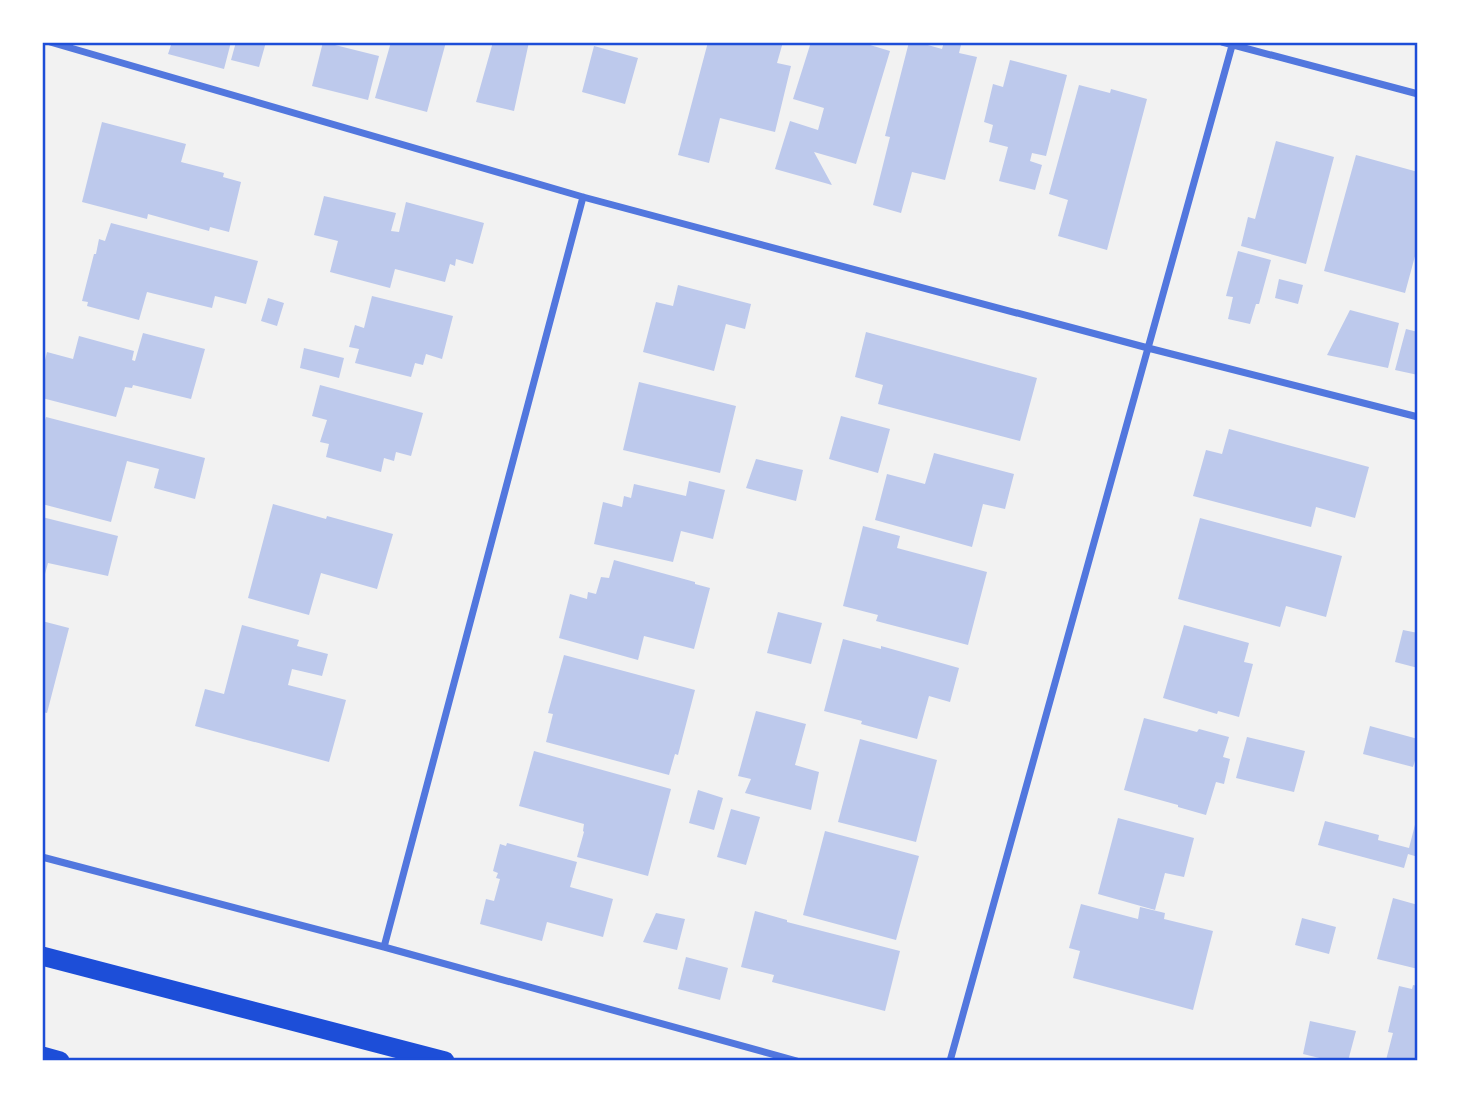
<svg xmlns="http://www.w3.org/2000/svg" width="1460" height="1103" viewBox="0 0 1460 1103" font-family="Lora,serif">
<rect width="100%" height="100%" fill="#f2f2f2"/>
<!-- building -->
<path fill="#bdc9ec" d="M172,42H231L224,69L168,54Z
M236,42H266L259,67L231,60Z
M323,42L379,56L368,100L312,86Z
M391,42H446L427,112L375,98Z
M493,42H529L514,111L476,102Z
M708,42H783L777,63L791,66L775,132L720,118L709,163L678,155Z
M811,42H871L870,45L890,51L856,164L814,152L832,185L775,169L790,121L818,130L824,108L793,99Z
M909,42H917L942,49L944,42H951L961,45L959,53L977,57L945,180L912,172L901,213L873,205L890,137L885,136Z
M594,46L638,58L625,104L582,92Z
M1010,60L1067,75L1046,156L1032,153L1030,161L1042,165L1035,190L999,181L1008,147L989,142L993,125L984,122L993,84L1003,87Z
M1079,85L1110,93L1111,89L1147,99L1107,250L1058,236L1068,200L1049,194Z
M102,122L186,144L181,162L224,173L223,177L241,182L229,232L210,227L209,231L148,214L147,219L82,202Z
M1276,141L1334,157L1306,264L1241,246L1248,217L1255,219Z
M1356,155L1418,172V245L1405,293L1324,271Z
M324,196L396,213L391,231L399,232L406,202L484,223L473,264L456,259L455,266L450,264L445,282L395,269L390,288L330,272L338,241L314,235Z
M111,223L258,261L246,304L215,296L212,308L147,292L139,320L87,306L88,302L82,301L94,254H96L99,239L105,241Z
M1238,251L1271,260L1259,304H1256L1250,324L1228,319L1233,297L1226,296Z
M1279,279L1303,285L1298,304L1275,298Z
M678,285L751,304L745,329L726,324L714,371L643,352L656,302L673,306Z
M372,296L453,316L442,359L426,354L423,365L415,363L411,377L355,363L359,349L349,347L355,325L364,328Z
M268,298L284,303L277,326L261,321Z
M1350,310L1399,323L1388,368L1327,355Z
M1406,329L1418,332V375L1395,370Z
M866,332L1037,378L1020,441L878,404L883,385L855,377Z
M143,333L205,349L191,399L133,385L132,388L125,387L116,417L42,398V373L47,352L73,359L79,336L134,351L132,360L135,361Z
M304,348L344,358L339,378L300,368Z
M639,382L736,406L720,473L623,450Z
M320,385L423,413L411,456L396,452L394,461L384,458L381,472L326,457L329,444L320,442L327,420L312,416Z
M841,416L890,429L878,473L829,459Z
M46,417L205,458L195,499L154,488L159,469L127,461L111,522L42,504V431Z
M1229,429L1369,467L1355,518L1316,507L1311,527L1193,496L1206,450L1222,454Z
M934,453L1014,474L1005,509L983,504L972,547L875,520L887,474L925,484Z
M756,459L803,470L796,501L746,488Z
M689,481L725,490L713,539L681,531L673,562L594,544L603,502L622,507L624,496L631,498L634,484L686,496Z
M273,504L326,519L327,516L393,534L377,589L321,573L309,615L248,598Z
M42,517L118,536L108,576L48,563L42,585Z
M1200,518L1342,556L1326,617L1286,606L1280,627L1178,599Z
M863,526L900,536L897,548L987,572L968,645L876,621L878,615L843,606Z
M614,560L695,582V584L710,588L694,649L644,636L638,660L559,638L570,594L587,599L588,592L596,594L601,577L609,578Z
M778,612L822,623L811,664L767,653Z
M42,621L69,628L47,713L42,712Z
M242,625L299,640L297,646L328,654L322,676L292,669L288,685L346,700L329,762L195,726L205,689L224,694Z
M1184,625L1249,643L1244,662L1253,664L1239,717L1218,711L1217,714L1163,698Z
M1403,630L1418,633V668L1395,662Z
M843,639L881,649V646L959,668L950,702L929,696L917,739L861,724L862,721L824,711Z
M564,655L695,690L678,755L675,754L669,775L546,742L553,714L548,713Z
M756,711L806,724L795,765L819,772L811,810L745,793L751,779L738,776Z
M1144,718L1197,732L1199,729L1229,737L1223,757L1230,759L1224,784L1216,782L1206,815L1178,807V805L1124,790Z
M1370,726L1418,739V751L1413,767L1363,754Z
M1247,737L1305,751L1294,792L1236,778Z
M860,739L937,760L916,842L838,822Z
M534,751L671,789L648,876L577,857L584,832L583,831L584,824L519,806Z
M698,790L723,798L714,830L689,823Z
M731,809L760,817L746,865L717,857Z
M1417,817L1418,857L1408,854L1404,868L1318,845L1325,821L1379,835L1378,840L1409,848Z
M1118,818L1194,838L1184,877L1165,873L1155,910L1098,894Z
M825,831L919,856L896,940L803,915Z
M507,843L577,862L570,887L613,899L603,937L547,922L542,941L480,924L486,899L494,901L500,879L496,878L498,873L493,871L500,844L506,846Z
M1393,898L1418,905V969L1377,959Z
M1081,904L1138,919L1140,907L1165,913L1164,919L1213,931L1193,1010L1073,978L1080,951L1069,948Z
M755,911L787,920V922L900,951L885,1011L772,982L774,975L741,967Z
M656,913L685,919L677,950L643,942Z
M1302,918L1336,927L1329,954L1295,945Z
M686,957L728,968L720,1000L678,989Z
M1413,985L1418,986V1061L1386,1060L1393,1033L1388,1032L1399,986L1412,989Z
M1310,1021L1356,1031L1348,1061H1332L1303,1054Z"/>
<g fill="none" stroke-linecap="round" stroke-linejoin="round">
<!-- minor -->
<path stroke="#5277de" stroke-width="7" d="M50,42L583,197L1148,348L1418,417
M1222,42L1418,94
M42,857L384,947L797,1061
M384,947L583,197
M950,1061L1233,42"/>
<!-- trunk -->
<path stroke="#1d4ed8" stroke-width="19" d="M42,956L445,1061
M42,1056L60,1061"/>
</g>
<!-- border -->
<rect width="1460" height="1103" fill="none" stroke="#ffffff" stroke-width="88"/>
<rect x="44" y="44" width="1372" height="1015" fill="none" stroke="#1d4ed8" stroke-width="2.5"/>
</svg>
